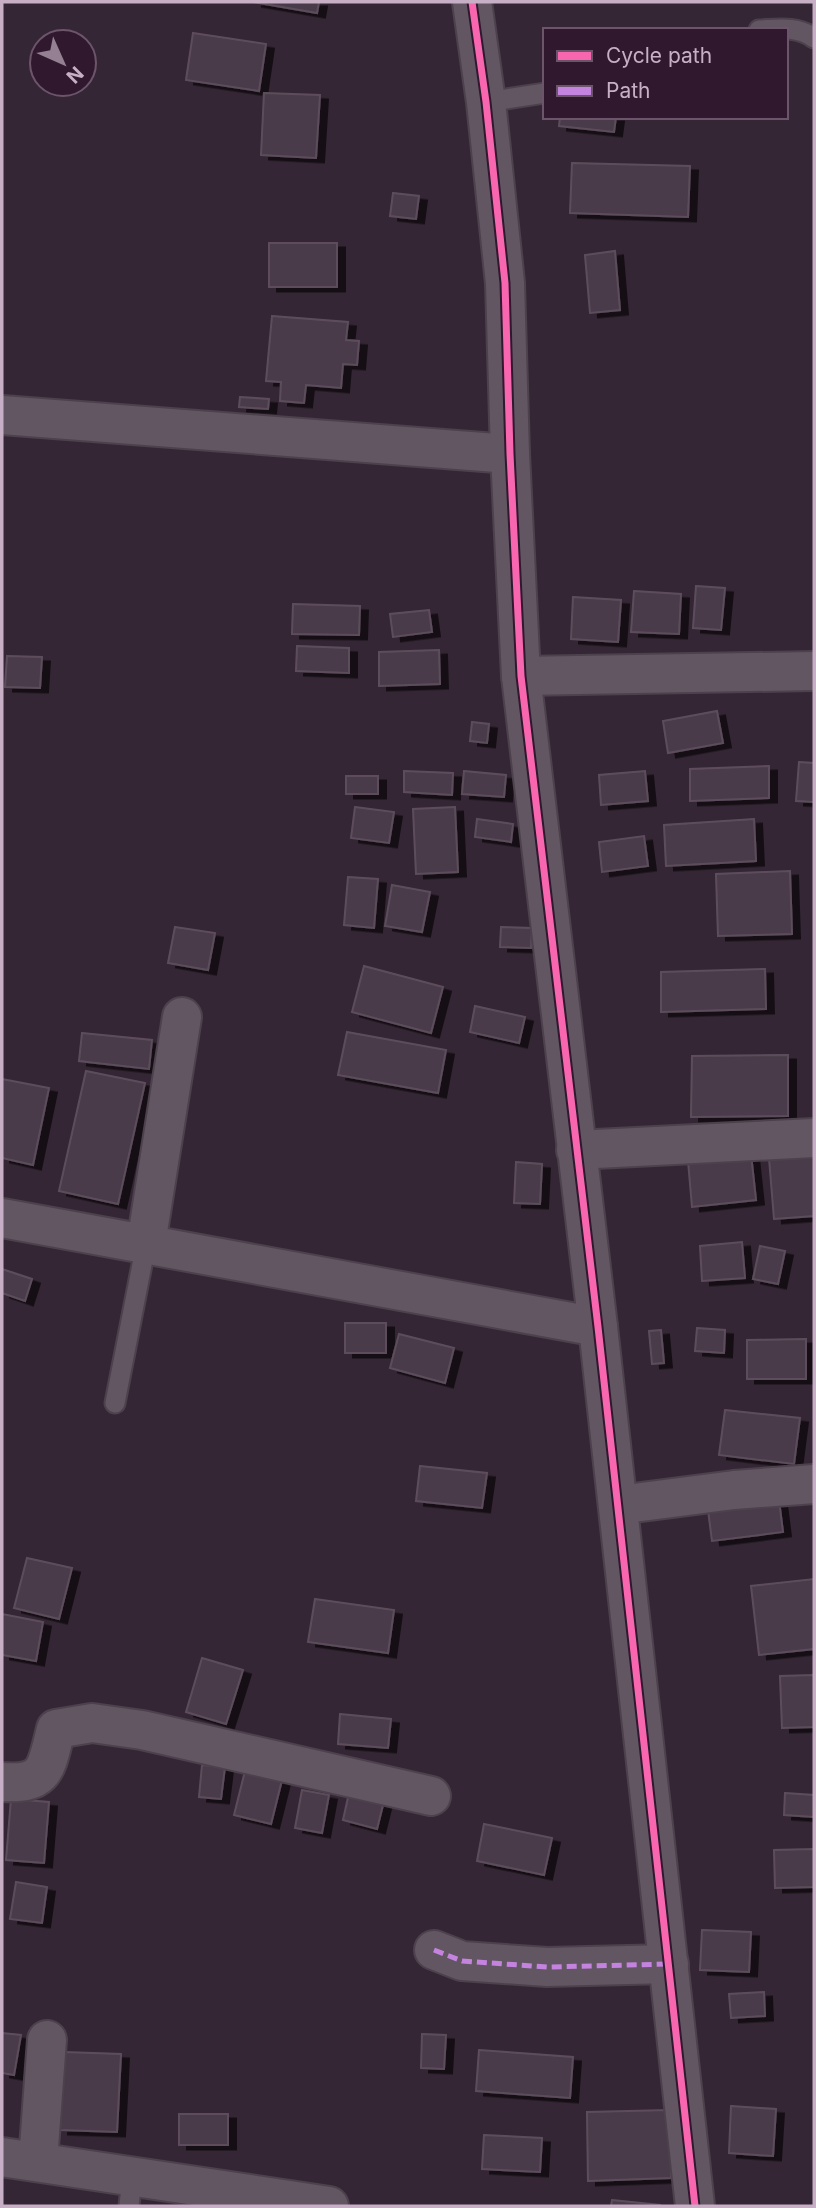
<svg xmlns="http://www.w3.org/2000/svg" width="816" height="2208" viewBox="0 0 816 2208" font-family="Inter,sans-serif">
<defs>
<filter id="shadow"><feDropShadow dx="8" dy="4.5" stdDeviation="0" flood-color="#0009"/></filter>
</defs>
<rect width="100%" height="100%" fill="#352635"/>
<!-- building -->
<path fill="#493b49" stroke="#5d4e5c" stroke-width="2" filter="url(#shadow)" d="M253,2H319L317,13Z
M193,33L266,44L259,91L186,80Z
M264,93L320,95L316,158L261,155Z
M560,117H616L614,132L559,126Z
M572,163L690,166L688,217L570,213Z
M393,193L419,196L416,219L390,216Z
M269,243H337V287H269Z
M615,251L620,310L590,313L585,255Z
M272,316L348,322L346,340L359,341L357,365L343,364L341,388L306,385L304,403L280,401L281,382L266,381Z
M240,397L269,399L268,409L239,407Z
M696,586L725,588L721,630L693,628Z
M634,591L681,594L679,634L631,632Z
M573,597L621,600L618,642L571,639Z
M293,604L360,606L359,635L292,634Z
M429,610L432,632L393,637L390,614Z
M297,646L349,648V673L296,671Z
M439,650L440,684L379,686V652Z
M7,656L42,657L40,688L5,687Z
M717,711L723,743L668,753L663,721Z
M472,722L489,724L487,743L470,741Z
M799,762L814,763V802L796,801Z
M769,766V798L690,801V769Z
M404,771L453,773L452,795L404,792Z
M464,771L506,775L504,797L462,794Z
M645,771L648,801L601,805L599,775Z
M346,776H378V794H346Z
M355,807L394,812L389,843L351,838Z
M455,807L458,872L416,874L413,809Z
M477,819L513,824L511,842L475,837Z
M754,819L756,861L666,866L664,825Z
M644,836L648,866L602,872L599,842Z
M790,871L792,934L718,936L716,874Z
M348,877L378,879L374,928L344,925Z
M392,885L430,892L422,932L385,926Z
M175,927L215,933L208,970L168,963Z
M501,927L532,928L531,948L500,947Z
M364,966L443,987L431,1033L352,1012Z
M765,969L766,1009L661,1012V972Z
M475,1006L525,1017L519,1043L470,1032Z
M347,1032L446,1050L438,1093L338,1075Z
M82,1033L152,1040L149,1069L79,1061Z
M788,1055V1116L691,1117L692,1056Z
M86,1071L145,1083L118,1204L59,1191Z
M2,1079L49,1088L33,1165L2,1158Z
M751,1154L756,1200L692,1207L688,1161Z
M814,1155V1216L774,1219L769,1158Z
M516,1162L542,1164L540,1204L514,1203Z
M742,1242L745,1278L702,1281L700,1246Z
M760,1246L785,1251L778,1284L753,1279Z
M2,1269L32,1279L25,1301L2,1293Z
M345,1323H386V1353H345Z
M697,1328L725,1330L724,1353L695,1351Z
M661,1330L664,1363L652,1364L649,1331Z
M399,1334L454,1348L445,1383L390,1368Z
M806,1339V1379H747V1340Z
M725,1410L800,1418L794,1464L719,1455Z
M420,1466L487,1473L482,1508L416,1501Z
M779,1500L783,1532L712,1541L708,1510Z
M27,1558L72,1568L59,1619L14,1608Z
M814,1579V1649L759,1655L751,1586Z
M315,1599L394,1610L388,1653L308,1642Z
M2,1614L43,1622L36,1661L2,1655Z
M202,1658L243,1670L226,1724L186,1712Z
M814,1675V1727L782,1728L780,1676Z
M340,1714L391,1719L388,1748L338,1744Z
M202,1765L225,1767L221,1799L199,1797Z
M245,1771L282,1780L271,1824L234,1815Z
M302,1790L329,1795L322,1833L295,1828Z
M349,1793L384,1801L377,1829L343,1820Z
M785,1793L814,1795V1817L784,1815Z
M11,1799L49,1802L44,1863L6,1860Z
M484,1824L552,1838L544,1875L477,1861Z
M814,1849V1887L775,1888L774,1850Z
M16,1882L47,1887L42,1923L10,1919Z
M702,1930L751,1932L749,1972L700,1970Z
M764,1992L765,2016L731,2018L729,1994Z
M2,2033L21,2035L14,2075L2,2073Z
M422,2034L446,2035L444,2069L421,2068Z
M479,2050L573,2057L570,2098L476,2091Z
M64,2052L121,2054L117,2132L60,2130Z
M731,2106L776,2109L773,2156L729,2153Z
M670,2110L671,2178L588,2181L587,2112Z
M179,2114H228V2145H179Z
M484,2135L542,2138L540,2172L482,2169Z
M612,2200L660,2205V2206H611Z"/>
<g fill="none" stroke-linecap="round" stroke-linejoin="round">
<defs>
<path id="service" d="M759,30C779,29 797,26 814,38
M486,102L545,93
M115,1403L146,1244
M129,2206L132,2177"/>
<path id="minor" d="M2,415L510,454
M521,676L814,671
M576,1150L814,1138
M2,1218L598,1327
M146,1244L182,1017
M618,1505L734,1490L814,1484
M2,1782C47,1785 46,1768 56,1729L92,1723L142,1730L431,1796
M434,1950L462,1961L547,1967L669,1964
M2,2157L329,2206
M38,2161L47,2040"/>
<path id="tertiary" d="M472,2L486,102L505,283L510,454L521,676L598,1327L695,2206"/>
</defs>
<!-- service casing -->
<use href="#service" stroke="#4c414c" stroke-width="23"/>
<!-- minor casing -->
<use href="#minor" stroke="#4c414c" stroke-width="42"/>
<!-- tertiary casing -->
<use href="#tertiary" stroke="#4c414c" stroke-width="42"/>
<!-- service -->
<use href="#service" stroke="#635663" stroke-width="19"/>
<!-- minor -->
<use href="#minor" stroke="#635663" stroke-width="38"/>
<!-- tertiary -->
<use href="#tertiary" stroke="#635663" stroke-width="38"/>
<!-- quiet -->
<path stroke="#c483df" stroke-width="5" stroke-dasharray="10 5" stroke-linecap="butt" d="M434,1950L462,1961L547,1967L669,1964"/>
<defs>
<path id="cycleway" d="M472,2L486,102L505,283L510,454L521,676L598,1327L695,2206"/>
</defs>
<!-- cycleway casing -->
<use href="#cycleway" stroke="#30192f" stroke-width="11"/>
<!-- cycleway -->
<use href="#cycleway" stroke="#f766af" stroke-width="7"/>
</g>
<!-- border -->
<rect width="816" height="2208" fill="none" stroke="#c7afc6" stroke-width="7"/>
<!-- legend -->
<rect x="543" y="28" width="245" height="91" fill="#30192f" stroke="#6c556b" stroke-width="2"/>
<rect x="557" y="51" width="35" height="10" fill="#f766af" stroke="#6c556b" stroke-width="2"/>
<text x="606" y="63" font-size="21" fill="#c7afc6">Cycle path</text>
<rect x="557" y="86" width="35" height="10" fill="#c483df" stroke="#6c556b" stroke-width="2"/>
<text x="606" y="98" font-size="21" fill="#c7afc6">Path</text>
<!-- north arrow -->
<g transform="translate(63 63) rotate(135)"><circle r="33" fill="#30192f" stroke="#6c556b" stroke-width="2"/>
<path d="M0-5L12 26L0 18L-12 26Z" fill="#947f93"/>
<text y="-10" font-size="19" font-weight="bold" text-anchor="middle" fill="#c7afc6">N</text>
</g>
</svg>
